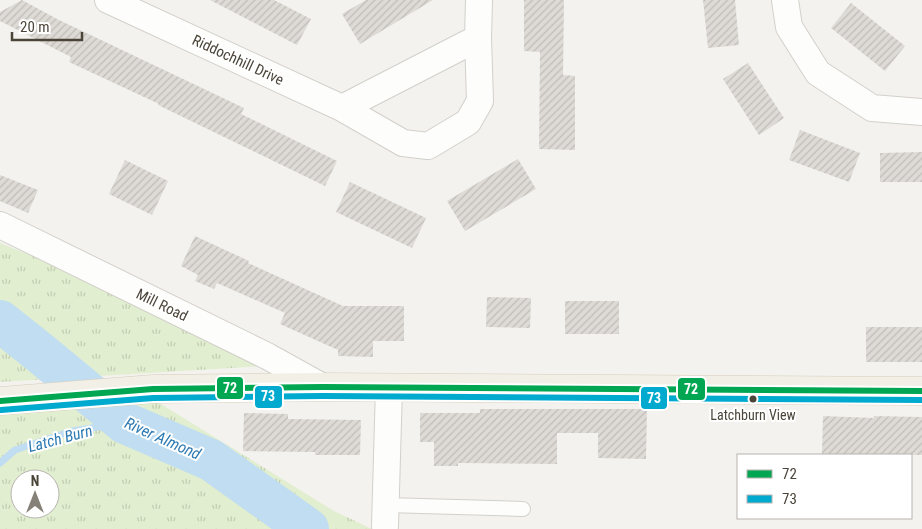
<svg xmlns="http://www.w3.org/2000/svg" width="922" height="529" viewBox="0 0 922 529" font-family="'Roboto Condensed',sans-serif">
<defs>
<pattern id="grass-tufts" width="24" height="20" patternUnits="userSpaceOnUse" patternTransform="scale(1.25)"><rect width="24" height="20" fill="#e1eecf"/><path d="M3 7l-1-3M5 7V3M7 7l1-3M15 17l-1-3M17 17v-4M19 17l1-3" fill="none" stroke="#c3cdb2"/></pattern>
<pattern id="building-hatch" width="6" height="6" patternUnits="userSpaceOnUse" patternTransform="scale(1.25)"><rect width="6" height="6" fill="#dedbd6"/><path d="M-1 1l2-2M0 6l6-6M5 7l2-2" fill="none" stroke="#c0bdb8"/></pattern>
</defs>
<rect width="100%" height="100%" fill="#f4f2ee"/>
<!-- grass -->
<path fill="url(#grass-tufts)" fill-rule="evenodd" d="M0,243L63,268L265,366L0,382Z
M156,401L334,511L372,529H0V412ZM20,479H50V509H20Z"/>
<g fill="none" stroke-linecap="round" stroke-linejoin="round">
<!-- stream -->
<path stroke="#c0ddf1" stroke-width="7" d="M0,463L15,450L72,431L125,423"/>
<!-- river -->
<path stroke="#c0ddf1" stroke-width="42" d="M0,321L39,352L125,423L211,460L308,529"/>
</g>
<!-- building -->
<path fill="url(#building-hatch)" d="M22,0L59,20L244,108L241,114L337,161L325,186L158,105L159,104L69,62L71,57L0,21V12Z
M210,0H274L311,19L297,45Z
M366,0H433L360,44L342,14Z
M524,0H564L563,75L575,76V150L539,149L540,52L524,51Z
M703,0H735L739,45L708,48Z
M851,3L905,46L885,71L831,28Z
M748,63L784,118L759,135L723,79Z
M800,130L860,153L849,182L789,160Z
M922,152V182H880V153Z
M518,159L536,189L465,231L447,201Z
M125,160L168,181L152,215L109,194Z
M0,175L38,190L28,213L0,201Z
M350,182L426,218L412,248L336,212Z
M195,236L249,261L248,263L343,306H404V341H373V357L338,356V350L280,324L285,313L217,283L214,289L195,281L198,275L181,266Z
M487,297L531,298L530,328L486,327Z
M565,301H619V334H565Z
M866,327H922V362H866Z
M480,409H647L646,459L598,458V433H557V464L458,463V466H434V442H420V413H480Z
M244,413L288,414V419L361,420L360,455H315V452L243,451Z
M823,416L874,418V416L922,417V455L822,454Z"/>
<g fill="none" stroke-linecap="round" stroke-linejoin="round">
<defs>
<path id="service" d="M386,505L523,509"/>
<path id="minor" d="M108,0L342,108L478,38L479,0
M785,0L789,27L818,73L872,108L922,112
M342,108L403,143L428,146L468,122L480,101L478,38
M0,225L267,356L323,387
M385,526L389,387"/>
<path id="primary" d="M0,401L153,389L323,387L922,391"/>
</defs>
<!-- service casing -->
<use href="#service" stroke="#d2d0cb" stroke-width="16"/>
<!-- minor casing -->
<use href="#minor" stroke="#d2d0cb" stroke-width="28"/>
<!-- primary casing -->
<use href="#primary" stroke="#d6cebb" stroke-width="29"/>
<!-- service -->
<use href="#service" stroke="#fdfdfc" stroke-width="14"/>
<!-- minor -->
<use href="#minor" stroke="#fdfdfc" stroke-width="26"/>
<!-- primary -->
<use href="#primary" stroke="#f2efe6" stroke-width="28"/>
<defs>
<path id="bus-1" d="M0,401L153,389L323,387L922,391"/>
<path id="bus-2" d="M1,410L153,398L323,396L922,400"/>
</defs>
<!-- bus-1 casing -->
<use href="#bus-1" stroke="#fff" stroke-width="10"/>
<!-- bus-2 casing -->
<use href="#bus-2" stroke="#fff" stroke-width="10"/>
<!-- bus-1 -->
<use href="#bus-1" stroke="#00a651" stroke-width="6"/>
<!-- bus-2 -->
<use href="#bus-2" stroke="#00a9ce" stroke-width="6"/>
</g>
<!-- markers -->
<circle fill="#4b4439" stroke="#fff" stroke-width="2" cx="753" cy="399" r="4.5"/>
<g text-anchor="middle" stroke-width="4" stroke-linejoin="round" paint-order="stroke">
<!-- bus labels -->
<g font-size="14" fill="#4b4439" stroke="#fff">
<text x="753" y="420">Latchburn View</text>
</g>
<!-- street labels -->
<g font-size="15" fill="#4b4439" stroke="#fff">
<text transform="translate(238 60) rotate(25)" y="5">Riddochhill Drive</text>
<text transform="translate(162 305) rotate(26)" y="5">Mill Road</text>
</g>
<!-- water labels -->
<g font-size="16" font-style="italic" fill="#2e7ab2" stroke="#fff">
<text transform="translate(60 438) rotate(-15)" y="6">Latch Burn</text>
<text transform="translate(163 438) rotate(24)" y="6">River Almond</text>
</g>
</g>
<g stroke="#fff" stroke-width="2">
<rect x="216" y="376" width="28" height="24" rx="5" fill="#00a651"/>
<rect x="677" y="377" width="29" height="24" rx="5" fill="#00a651"/>
<rect x="254" y="385" width="29" height="24" rx="5" fill="#00a9ce"/>
<rect x="640" y="386" width="28" height="24" rx="5" fill="#00a9ce"/>
</g>
<g font-size="14" text-anchor="middle" font-weight="bold" fill="#fff">
<text x="230" y="393">72</text>
<text x="691" y="394">72</text>
<text x="268" y="401">73</text>
<text x="654" y="403">73</text>
</g>
<!-- legend -->
<rect x="737" y="454" width="175" height="65" fill="#ffffff" stroke="#b7b4b0"/>
<rect x="747" y="470" width="25" height="8" fill="#00a651" stroke="#b7b4b0"/>
<text x="782" y="479" font-size="15" fill="#4b4439">72</text>
<rect x="747" y="495" width="25" height="8" fill="#00a9ce" stroke="#b7b4b0"/>
<text x="782" y="504" font-size="15" fill="#4b4439">73</text>
<!-- north arrow -->
<g transform="translate(35 494)"><circle r="24" fill="#ffffff" stroke="#b7b4b0"/>
<path d="M0-4L9 19L0 12L-9 19Z" fill="#868178"/>
<text y="-8" font-size="14" font-weight="bold" text-anchor="middle" fill="#4b4439">N</text>
</g>
<!-- scale -->
<path d="M12 32v8h70v-8" fill="none" stroke="#4b4439" stroke-width="2.5"/>
<text x="20" y="32" font-size="15" fill="#4b4439" stroke="#ffffff" stroke-width="4" paint-order="stroke">20 m</text>
</svg>
